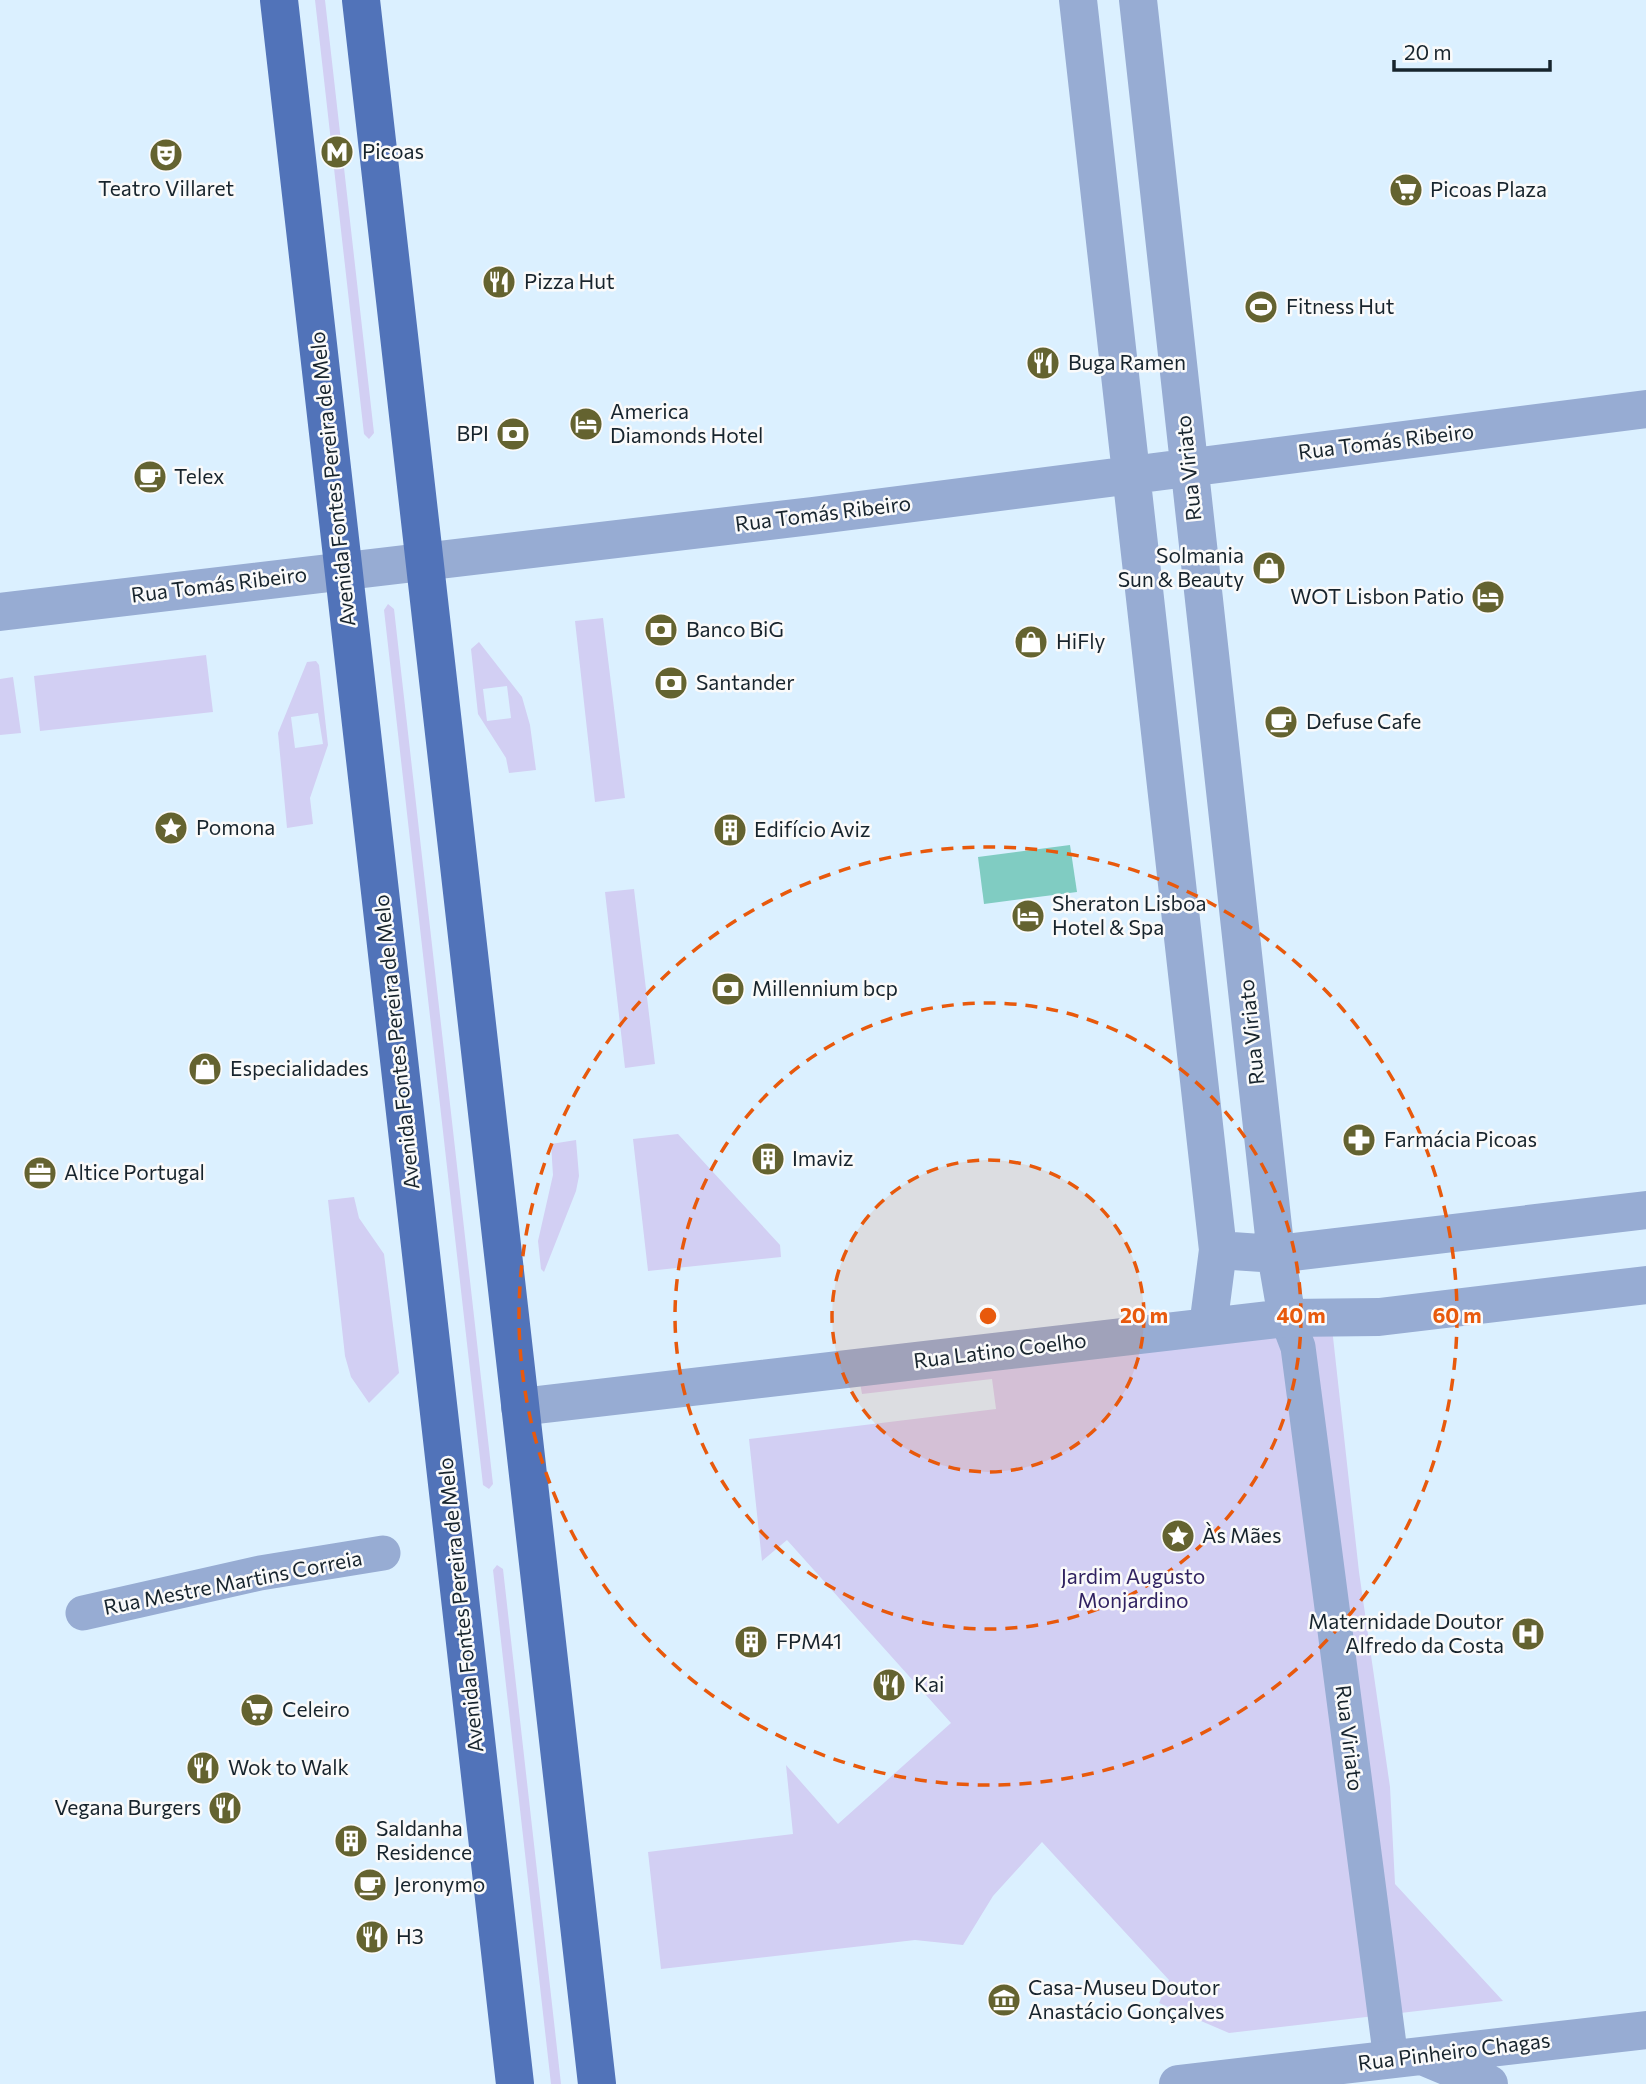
<svg xmlns="http://www.w3.org/2000/svg" width="1646" height="2084" viewBox="0 0 1646 2084" font-family="Commissioner,sans-serif">
<rect width="100%" height="100%" fill="#dbf0ff"/>
<!-- green -->
<path fill="#d2cff3" fill-rule="evenodd" d="M315,0H325L374,433L369,439L364,434Z
M388,604L394,609L493,1484L489,1489L483,1485L384,610Z
M603,618L625,798L595,802L575,621Z
M479,642L522,697L530,725L536,770L509,773L506,758L478,714L471,649ZM507,686L511,718L487,721L483,689Z
M206,655L213,712L40,731L34,676Z
M316,661L319,665L328,745L310,798L313,824L287,828L278,733L307,662ZM318,713L323,744L295,748L291,717Z
M13,677L21,733L0,735V679Z
M634,889L655,1064L625,1068L605,892Z
M678,1134L780,1245L781,1257L648,1271L633,1139Z
M576,1140L579,1176L576,1191L544,1272L541,1269L538,1241L553,1175L551,1144Z
M354,1197L359,1218L384,1254L399,1373L369,1403L351,1377L345,1356L328,1200Z
M1332,1328L1359,1572L1390,1787L1395,1884L1503,2001L1229,2033L1159,2003L1169,1980L1042,1842L993,1896L963,1945L915,1940L661,1969L648,1852L793,1834L786,1765L838,1824L951,1723L787,1540L762,1561L749,1439L996,1409L992,1379L862,1394L860,1383Z
M497,1565L503,1569L561,2084H551L493,1570Z"/>
<!-- water -->
<path fill="#80ccc2" d="M1070,845L1077,892L984,904L978,857Z"/>
<g fill="none" stroke-linecap="round" stroke-linejoin="round">
<!-- pedestrian -->
<path stroke="#97acd3" stroke-width="35" d="M1287,1318L1298,1347L1391,2060
M83,1613L260,1573L383,1553"/>
<!-- minor -->
<path stroke="#97acd3" stroke-width="38" d="M1078,0L1218,1250L1208,1327
M1138,0L1276,1254L1287,1318
M0,612L812,516L1646,409
M1218,1250L1276,1254L1646,1210
M520,1407L1287,1318L1379,1317L1646,1285
M1427,2058L1489,2084
M1178,2084L1646,2030"/>
<!-- primary -->
<path stroke="#5173b9" stroke-width="38" d="M279,0L515,2084
M361,0L597,2084"/>
</g>
<!-- distance rings -->
<circle cx="988" cy="1316" r="156" fill="#e8590c" fill-opacity=".12"/>
<g fill="none" stroke="#e8590c" stroke-width="3.5" stroke-dasharray="12 9">
<circle cx="988" cy="1316" r="156"/>
<circle cx="988" cy="1316" r="313"/>
<circle cx="988" cy="1316" r="469"/>
</g>
<!-- icons -->
<defs>
<symbol id="metro-disc" viewBox="-11 -11 22 22"><circle r="9.5" fill="#646330" stroke="#fafafa"/><path d="M-5.5 5V-5H-3L0 0L3-5H5.5V5H3V-.5L0 4L-3-.5V5Z" fill="#fff"/></symbol>
<symbol id="theatre-disc" viewBox="-11 -11 22 22"><circle r="9.5" fill="#646330" stroke="#fafafa"/><path d="M-5-5.5Q0-4 5-5.5V0Q5 5 0 6Q-5 5-5 0ZM-3.3-2.5H-1v1.5H-3.3ZM1-2.5H3.3v1.5H1ZM-2.8 1Q0 5.5 2.8 1Z" fill="#fff"/></symbol>
<symbol id="supermarket-disc" viewBox="-11 -11 22 22"><circle r="9.5" fill="#646330" stroke="#fafafa"/><path d="M-6-5.5h2.5l.6 2H6L4.5 2H-2.5L-4.4-4H-6ZM-1.5 3.2a1.3 1.3 0 1 0 .1 0ZM3 3.2a1.3 1.3 0 1 0 .1 0Z" fill="#fff"/></symbol>
<symbol id="restaurant-disc" viewBox="-11 -11 22 22"><circle r="9.5" fill="#646330" stroke="#fafafa"/><path d="M-5-6h1v4h1v-4h1v4h1v-4h1v5L-1.5 .5V6h-2V.5L-5-1ZM5-6V6H3V1.5H1.5Q1.5-4 5-6Z" fill="#fff"/></symbol>
<symbol id="stadium-disc" viewBox="-11 -11 22 22"><circle r="9.5" fill="#646330" stroke="#fafafa"/><path d="M0-5a6.5 5 0 1 0 0 10a6.5 5 0 1 0 0-10ZM-3.5-1.8h7v3.6h-7Z" fill="#fff"/></symbol>
<symbol id="hotel-disc" viewBox="-11 -11 22 22"><circle r="9.5" fill="#646330" stroke="#fafafa"/><path d="M-6-4.5h1.5V1H6V5H4.5V3h-9V5H-6ZM-4 0a1.8 1.8 0 1 1 3.6 0ZM.5 0V-2.5h3Q6-2.5 6 0Z" fill="#fff"/></symbol>
<symbol id="bank-disc" viewBox="-11 -11 22 22"><circle r="9.5" fill="#646330" stroke="#fafafa"/><path d="M-6-4H6V4H-6ZM0-2.3a2.3 2.3 0 1 0 0 4.6a2.3 2.3 0 1 0 0-4.6Z" fill="#fff"/></symbol>
<symbol id="cafe-disc" viewBox="-11 -11 22 22"><circle r="9.5" fill="#646330" stroke="#fafafa"/><path d="M-5.5-4.5H6V0H3Q3 3.5 0 3.5H-2.5Q-5.5 3.5-5.5 0ZM3-3.2v2h1.7v-2ZM-6 4.5H4V6H-6Z" fill="#fff"/></symbol>
<symbol id="shop-disc" viewBox="-11 -11 22 22"><circle r="9.5" fill="#646330" stroke="#fafafa"/><path d="M-5-2.5h2.3a2.7 3.5 0 0 1 5.4 0H5L5.5 6h-11ZM-1.5-2.5h3a1.5 2.3 0 0 0-3 0Z" fill="#fff"/></symbol>
<symbol id="sight-disc" viewBox="-11 -11 22 22"><circle r="9.5" fill="#646330" stroke="#fafafa"/><path d="M0-6L1.8-2.2L6-1.7L2.9 1.2L3.7 5.4L0 3.3L-3.7 5.4L-2.9 1.2L-6-1.7L-1.8-2.2Z" fill="#fff"/></symbol>
<symbol id="building-disc" viewBox="-11 -11 22 22"><circle r="9.5" fill="#646330" stroke="#fafafa"/><path d="M-4-6H4V6H1V3H-1V6H-4ZM-2.5-4.3h1.7v1.8h-1.7ZM.8-4.3h1.7v1.8H.8ZM-2.5-1h1.7V.8h-1.7ZM.8-1h1.7V.8H.8Z" fill="#fff"/></symbol>
<symbol id="pharmacy-disc" viewBox="-11 -11 22 22"><circle r="9.5" fill="#646330" stroke="#fafafa"/><path d="M-2-6h4v4h4v4h-4v4h-4v-4h-4v-4h4Z" fill="#fff"/></symbol>
<symbol id="office-disc" viewBox="-11 -11 22 22"><circle r="9.5" fill="#646330" stroke="#fafafa"/><path d="M-6-3h4V-5.5h4V-3h4V5H-6ZM-1-4.5V-3h2v-1.5ZM-6 0V1H6V0Z" fill="#fff"/></symbol>
<symbol id="hospital-disc" viewBox="-11 -11 22 22"><circle r="9.5" fill="#646330" stroke="#fafafa"/><path d="M-5-5h3v3.5h4V-5h3V5h-3V1.5h-4V5h-3Z" fill="#fff"/></symbol>
<symbol id="museum-disc" viewBox="-11 -11 22 22"><circle r="9.5" fill="#646330" stroke="#fafafa"/><path d="M0-6L6-3V-2H-6V-3ZM-5-1h2V3h-2ZM-1-1h2V3h-2ZM3-1h2V3H3ZM-6 4H6V6H-6Z" fill="#fff"/></symbol>
</defs>
<g fill-rule="evenodd">
<use href="#metro-disc" x="318" y="133" width="38" height="38"/>
<use href="#theatre-disc" x="147" y="136" width="38" height="38"/>
<use href="#supermarket-disc" x="1387" y="171" width="38" height="38"/>
<use href="#restaurant-disc" x="480" y="263" width="38" height="38"/>
<use href="#stadium-disc" x="1242" y="288" width="38" height="38"/>
<use href="#restaurant-disc" x="1024" y="344" width="38" height="38"/>
<use href="#hotel-disc" x="567" y="405" width="38" height="38"/>
<use href="#bank-disc" x="494" y="415" width="38" height="38"/>
<use href="#cafe-disc" x="131" y="458" width="38" height="38"/>
<use href="#shop-disc" x="1250" y="549" width="38" height="38"/>
<use href="#hotel-disc" x="1469" y="578" width="38" height="38"/>
<use href="#bank-disc" x="642" y="611" width="38" height="38"/>
<use href="#shop-disc" x="1012" y="623" width="38" height="38"/>
<use href="#bank-disc" x="652" y="664" width="38" height="38"/>
<use href="#cafe-disc" x="1262" y="703" width="38" height="38"/>
<use href="#sight-disc" x="152" y="809" width="38" height="38"/>
<use href="#building-disc" x="711" y="811" width="38" height="38"/>
<use href="#hotel-disc" x="1009" y="897" width="38" height="38"/>
<use href="#bank-disc" x="709" y="970" width="38" height="38"/>
<use href="#shop-disc" x="186" y="1050" width="38" height="38"/>
<use href="#pharmacy-disc" x="1340" y="1121" width="38" height="38"/>
<use href="#building-disc" x="749" y="1140" width="38" height="38"/>
<use href="#office-disc" x="21" y="1154" width="38" height="38"/>
<use href="#sight-disc" x="1159" y="1517" width="38" height="38"/>
<use href="#hospital-disc" x="1509" y="1615" width="38" height="38"/>
<use href="#building-disc" x="732" y="1623" width="38" height="38"/>
<use href="#restaurant-disc" x="870" y="1666" width="38" height="38"/>
<use href="#supermarket-disc" x="238" y="1691" width="38" height="38"/>
<use href="#restaurant-disc" x="184" y="1749" width="38" height="38"/>
<use href="#restaurant-disc" x="206" y="1789" width="38" height="38"/>
<use href="#building-disc" x="332" y="1822" width="38" height="38"/>
<use href="#cafe-disc" x="351" y="1866" width="38" height="38"/>
<use href="#restaurant-disc" x="353" y="1918" width="38" height="38"/>
<use href="#museum-disc" x="985" y="1981" width="38" height="38"/>
</g>
<g text-anchor="middle" stroke-width="5" stroke-linejoin="round" paint-order="stroke">
<!-- poi labels -->
<g font-size="21" fill="#17242d" stroke="#fafafa" text-anchor="start">
<text x="362" y="159">Picoas</text>
<text x="166" y="196" text-anchor="middle">Teatro Villaret</text>
<text x="1430" y="197">Picoas Plaza</text>
<text x="524" y="289">Pizza Hut</text>
<text x="1286" y="314">Fitness Hut</text>
<text x="1068" y="370">Buga Ramen</text>
<text x="610" y="419">America<tspan x="610" dy="24">Diamonds Hotel</tspan></text>
<text x="489" y="441" text-anchor="end">BPI</text>
<text x="174" y="484">Telex</text>
<text x="1244" y="563" text-anchor="end">Solmania<tspan x="1244" dy="24">Sun &amp; Beauty</tspan></text>
<text x="1464" y="604" text-anchor="end">WOT Lisbon Patio</text>
<text x="686" y="637">Banco BiG</text>
<text x="1056" y="649">HiFly</text>
<text x="696" y="690">Santander</text>
<text x="1306" y="729">Defuse Cafe</text>
<text x="196" y="835">Pomona</text>
<text x="754" y="837">Edifício Aviz</text>
<text x="1052" y="911">Sheraton Lisboa<tspan x="1052" dy="24">Hotel &amp; Spa</tspan></text>
<text x="752" y="996">Millennium bcp</text>
<text x="230" y="1076">Especialidades</text>
<text x="1384" y="1147">Farmácia Picoas</text>
<text x="792" y="1166">Imaviz</text>
<text x="64" y="1180">Altice Portugal</text>
<text x="1202" y="1543">Às Mães</text>
<text x="1504" y="1629" text-anchor="end">Maternidade Doutor<tspan x="1504" dy="24">Alfredo da Costa</tspan></text>
<text x="776" y="1649">FPM41</text>
<text x="914" y="1692">Kai</text>
<text x="282" y="1717">Celeiro</text>
<text x="228" y="1775">Wok to Walk</text>
<text x="201" y="1815" text-anchor="end">Vegana Burgers</text>
<text x="376" y="1836">Saldanha<tspan x="376" dy="24">Residence</tspan></text>
<text x="394" y="1892">Jeronymo</text>
<text x="396" y="1944">H3</text>
<text x="1028" y="1995">Casa-Museu Doutor<tspan x="1028" dy="24">Anastácio Gonçalves</tspan></text>
</g>
<!-- street labels -->
<g font-size="21" fill="#17242d" stroke="#fafafa">
<text transform="translate(1386 442) rotate(-7)" y="7">Rua Tomás Ribeiro</text>
<text transform="translate(1189 468) rotate(-96)" y="7">Rua Viriato</text>
<text transform="translate(333 479) rotate(-96)" y="7">Avenida Fontes Pereira de Melo</text>
<text transform="translate(823 514) rotate(-7)" y="7">Rua Tomás Ribeiro</text>
<text transform="translate(219 585) rotate(-7)" y="7">Rua Tomás Ribeiro</text>
<text transform="translate(1252 1032) rotate(-96)" y="7">Rua Viriato</text>
<text transform="translate(397 1042) rotate(-96)" y="7">Avenida Fontes Pereira de Melo</text>
<text transform="translate(1000 1351) rotate(-7)" y="7">Rua Latino Coelho</text>
<text transform="translate(233 1583) rotate(-11)" y="7">Rua Mestre Martins Correia</text>
<text transform="translate(461 1605) rotate(-96)" y="7">Avenida Fontes Pereira de Melo</text>
<text transform="translate(1349 1738) rotate(83)" y="7">Rua Viriato</text>
<text transform="translate(1454 2052) rotate(-7)" y="7">Rua Pinheiro Chagas</text>
</g>
<!-- park labels -->
<g font-size="21" fill="#302261" stroke="#fafafa">
<text x="1133" y="1584">Jardim Augusto<tspan x="1133" dy="24">Monjardino</tspan></text>
</g>
</g>
<circle cx="988" cy="1316" r="10" fill="#e8590c" stroke="#fafafa" stroke-width="3.5"/>
<g font-size="21" text-anchor="middle" font-weight="bold" fill="#e8590c" stroke="#fafafa" stroke-width="5" stroke-linejoin="round" paint-order="stroke">
<text x="1144" y="1323">20 m</text>
<text x="1301" y="1323">40 m</text>
<text x="1457" y="1323">60 m</text>
</g>
<!-- scale -->
<path d="M1394 60v10h156v-10" fill="none" stroke="#17242d" stroke-width="3.5"/>
<text x="1404" y="60" font-size="21" fill="#17242d" stroke="#fafafa" stroke-width="5" paint-order="stroke">20 m</text>
</svg>
